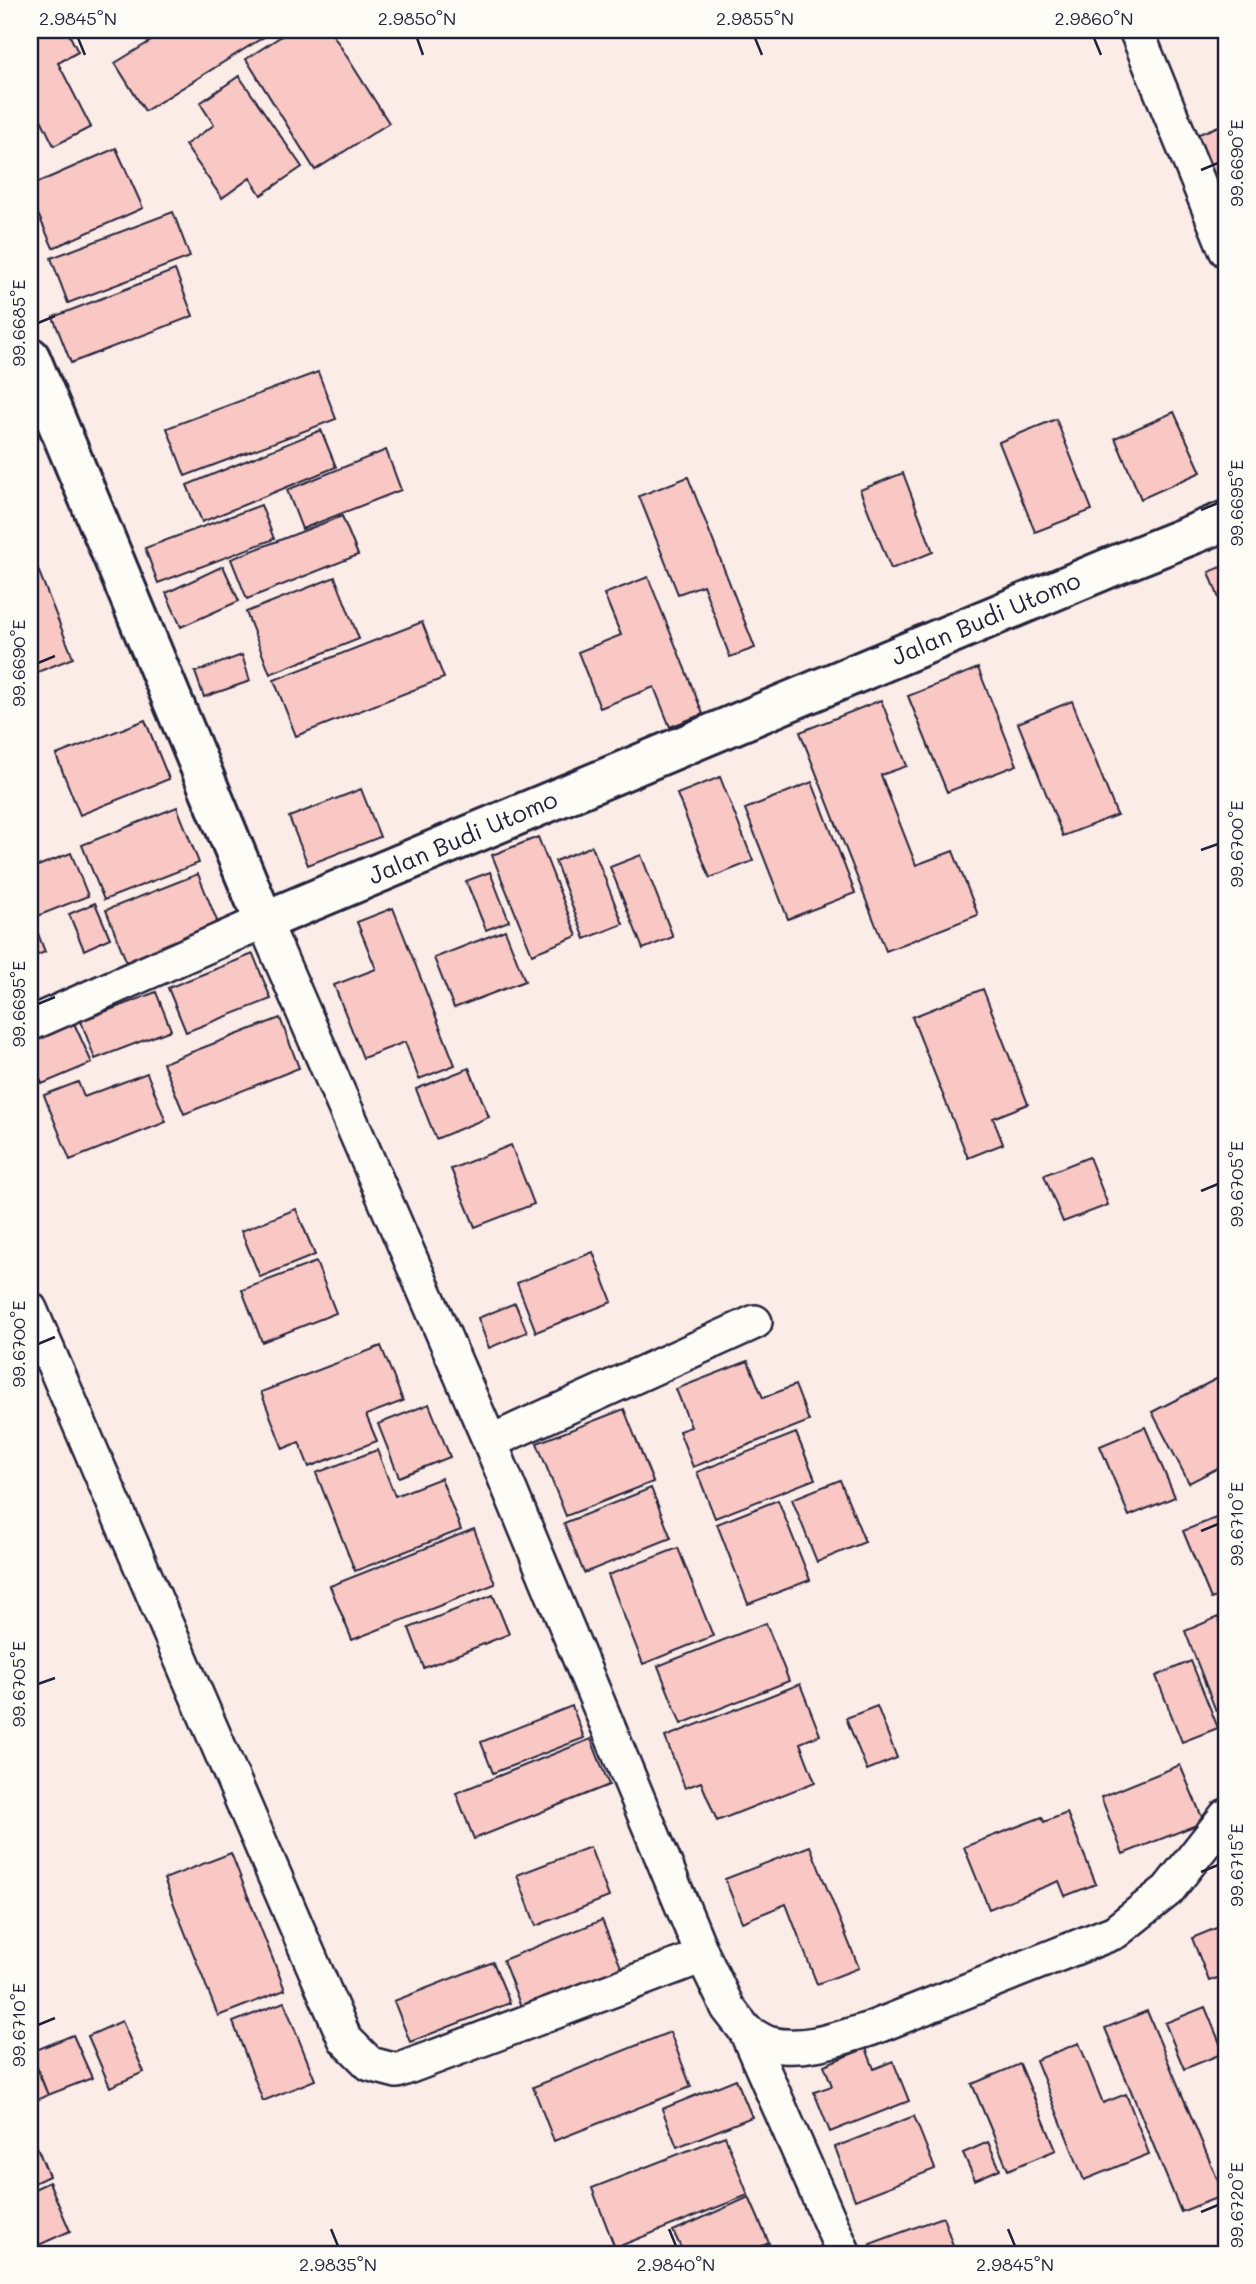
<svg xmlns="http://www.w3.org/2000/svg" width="1256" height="2284" viewBox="0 0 1256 2284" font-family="Mali,sans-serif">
<rect width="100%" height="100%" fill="#fcece8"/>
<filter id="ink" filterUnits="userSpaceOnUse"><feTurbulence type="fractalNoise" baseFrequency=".0143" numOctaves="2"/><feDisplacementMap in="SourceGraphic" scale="14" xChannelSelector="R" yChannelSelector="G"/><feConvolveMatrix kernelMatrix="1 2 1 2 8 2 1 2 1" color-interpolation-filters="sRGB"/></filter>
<g filter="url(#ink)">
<!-- building -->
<path fill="#f9c8c5" stroke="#22223b" stroke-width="2" d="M30,30H67L78,52L58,63L91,127L54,146L30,97Z
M169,30H275L145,111L115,63Z
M291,30H330L389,123L315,170L246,59Z
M239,76L302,167L261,195L250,178L222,198L185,145L214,125L200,103Z
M1226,123V207H1225L1194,136Z
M116,148L143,208L53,248L30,196V186Z
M173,212L190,257L68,303L51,258Z
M175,270L193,316L71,363L53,317Z
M318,372L336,419L185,476L167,428Z
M1174,412L1201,472L1141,499L1115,438Z
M1056,419L1092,510L1035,532L999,442Z
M321,430L336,467L202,522L187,485Z
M386,450L401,490L302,529L287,490Z
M903,473L933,552L891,569L860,490Z
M688,477L755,648L730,657L703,585L678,594L639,496Z
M261,505L274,539L158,583L145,548Z
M342,516L358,555L247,599L231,559Z
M30,549L73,658L30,675Z
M1226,565V617L1209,572Z
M223,566L239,601L181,627L166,593Z
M335,577L359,639L270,674L246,612Z
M648,577L703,714L670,727L654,687L600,708L578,652L621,635L604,594Z
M422,622L444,678L296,736L274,680Z
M242,655L250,681L204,697L195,672Z
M978,668L1017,765L947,792L908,696Z
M881,700L907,766L881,775L916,865L953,851L978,915L886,951L800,732Z
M1072,701L1117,815L1063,836L1018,723Z
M145,720L169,779L80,815L56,755Z
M720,777L753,861L710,878L677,794Z
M812,782L855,893L788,919L745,809Z
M361,789L380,837L308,865L289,817Z
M177,807L199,863L104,900L82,845Z
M538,837L577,936L532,954L492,855Z
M592,846L623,924L585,939L555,861Z
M71,853L88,896L32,918L45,952L30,958V869Z
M641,855L673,937L643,949L610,867Z
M490,872L509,921L486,930L466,881Z
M198,874L219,926L127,963L106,910Z
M95,903L110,938L84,950L69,914Z
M393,908L455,1065L419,1079L405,1042L363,1058L334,985L376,969L357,922Z
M505,930L525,981L454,1008L434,958Z
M253,954L271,999L186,1032L168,988Z
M983,989L1028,1104L993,1118L1003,1144L968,1158L912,1017Z
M156,992L171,1030L95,1059L81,1021Z
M280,1018L299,1068L184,1114L163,1063Z
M73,1021L92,1063L42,1084L30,1054V1040Z
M469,1068L489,1117L436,1139L416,1089Z
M147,1073L166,1122L70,1160L44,1095L78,1082L84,1097Z
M511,1145L534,1204L475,1227L451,1169Z
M1089,1157L1108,1205L1063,1222L1044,1175Z
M296,1209L315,1255L260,1277L241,1231Z
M593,1252L612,1302L536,1332L517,1283Z
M316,1262L336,1313L262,1342L242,1290Z
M515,1303L527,1332L489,1348L478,1318Z
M381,1346L403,1401L366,1415L377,1441L309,1467L299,1442L283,1449L261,1392Z
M748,1361L763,1398L795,1385L809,1421L693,1467L679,1431L691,1427L676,1389Z
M1226,1374V1464L1189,1483L1152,1412Z
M429,1404L450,1457L399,1477L378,1424Z
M624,1409L653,1482L566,1516L537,1443Z
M1145,1427L1175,1497L1129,1516L1100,1446Z
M796,1433L815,1479L715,1518L697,1472Z
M377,1450L395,1496L441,1478L461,1530L355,1571L316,1473Z
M840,1480L865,1542L817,1562L792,1499Z
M651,1488L671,1538L584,1573L564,1523Z
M778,1500L810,1580L748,1604L717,1524Z
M1226,1514V1593L1211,1599L1183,1531Z
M474,1529L495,1584L352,1640L330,1586Z
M678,1548L713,1636L643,1664L608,1575Z
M493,1595L509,1634L424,1668L409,1628Z
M1218,1617L1226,1638V1707L1216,1711L1185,1631Z
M766,1623L789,1681L681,1724L658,1666Z
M1191,1661L1218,1728L1182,1742L1156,1676Z
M800,1684L820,1735L800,1743L815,1782L717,1821L701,1782L685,1788L665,1737Z
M572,1706L584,1738L493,1773L481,1742Z
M877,1706L897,1758L867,1770L846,1718Z
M591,1739L609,1785L474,1839L456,1793Z
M1180,1765L1204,1822L1123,1854L1101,1797Z
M1067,1813L1096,1884L1065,1896L1059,1881L989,1909L964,1847L1042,1817L1044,1822Z
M810,1846L859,1968L817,1984L786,1904L742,1922L725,1879Z
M590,1847L609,1897L536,1926L517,1875Z
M231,1853L285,1990L218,2016L164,1879Z
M602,1920L625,1977L525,2017L503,1960Z
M1226,1924V1975L1209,1981L1192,1938Z
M493,1962L510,2003L410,2042L394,2001Z
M284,2002L315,2080L263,2101L233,2022Z
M1205,2007L1224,2053L1184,2069L1165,2023Z
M1147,2011L1224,2195L1181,2212L1105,2028Z
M122,2021L144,2072L110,2087L88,2036Z
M670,2032L691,2087L554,2141L533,2087Z
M73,2035L92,2078L48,2095L31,2052Z
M1079,2043L1103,2103L1126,2094L1149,2154L1084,2180L1036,2060Z
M866,2048L874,2069L893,2061L909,2101L830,2132L814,2092L832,2086L824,2065Z
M30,2052L48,2095L30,2103Z
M1020,2064L1056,2150L1008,2170L972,2084Z
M736,2079L752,2117L677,2147L662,2109Z
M914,2116L935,2169L855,2200L835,2147Z
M30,2130L49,2176L30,2185Z
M725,2136L748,2195L615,2248L592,2188Z
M988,2142L1000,2169L975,2180L963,2153Z
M49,2182L70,2231L30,2249V2191Z
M749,2197L769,2243L744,2254H684L673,2231Z
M943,2217L956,2254H874L870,2244Z"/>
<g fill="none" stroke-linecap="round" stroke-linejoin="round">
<defs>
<path id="minor" d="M1136,30L1226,250
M30,1024L264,921L490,1442L703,1956L728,2008L746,2031L844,2254
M30,1309L345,2039L370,2064L397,2071L703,1956
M490,1442L755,1322
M746,2031C753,2035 762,2042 771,2044C803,2052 840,2038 870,2029L1115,1932L1168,1890L1226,1816"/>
<path id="tertiary" d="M30,357L264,921L1111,567L1226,521"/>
</defs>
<!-- minor casing -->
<use href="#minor" stroke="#22223b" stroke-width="38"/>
<!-- tertiary casing -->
<use href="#tertiary" stroke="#22223b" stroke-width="44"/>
<!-- minor -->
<use href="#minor" stroke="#fdfcf7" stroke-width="33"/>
<!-- tertiary -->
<use href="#tertiary" stroke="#fdfcf7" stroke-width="38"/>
</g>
</g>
<!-- ticks -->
<path fill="none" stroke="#22223b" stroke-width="2.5" d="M78,38L85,55M417,38L423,55M755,38L762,55M1094,38L1101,55M1201,170L1218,163M38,323L55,316M1201,510L1218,503M38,663L55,656M1201,850L1218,844M38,1004L55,997M1201,1191L1218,1184M38,1344L55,1337M1201,1531L1218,1524M38,1684L55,1678M1201,1872L1218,1865M38,2025L55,2018M1201,2212L1218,2205M331,2229L338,2246M669,2229L676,2246M1008,2229L1015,2246"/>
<g text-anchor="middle" stroke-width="5" stroke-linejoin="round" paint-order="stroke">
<!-- street labels -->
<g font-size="24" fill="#22223b" stroke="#fdfcf7">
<text transform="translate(986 619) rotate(-23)" y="8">Jalan Budi Utomo</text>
<text transform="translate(463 838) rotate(-23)" y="8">Jalan Budi Utomo</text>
</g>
</g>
<!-- margin -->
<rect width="1256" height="2284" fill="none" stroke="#fdfcf7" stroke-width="77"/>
<rect x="38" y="38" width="1180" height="2208" fill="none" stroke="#22223b" stroke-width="2.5"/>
<g font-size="18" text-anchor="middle" fill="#22223b">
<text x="78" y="25">2.9845°N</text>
<text x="417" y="25">2.9850°N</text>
<text x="755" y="25">2.9855°N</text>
<text x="1094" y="25">2.9860°N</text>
<text transform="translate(1237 163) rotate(-90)" y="6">99.6690°E</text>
<text transform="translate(19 323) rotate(-90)" y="6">99.6685°E</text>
<text transform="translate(1237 503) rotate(-90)" y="6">99.6695°E</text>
<text transform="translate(19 663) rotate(-90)" y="6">99.6690°E</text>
<text transform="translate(1237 844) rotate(-90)" y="6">99.6700°E</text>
<text transform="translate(19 1004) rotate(-90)" y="6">99.6695°E</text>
<text transform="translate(1237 1184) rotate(-90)" y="6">99.6705°E</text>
<text transform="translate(19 1344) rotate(-90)" y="6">99.6700°E</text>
<text transform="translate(1237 1524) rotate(-90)" y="6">99.6710°E</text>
<text transform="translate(19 1684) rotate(-90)" y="6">99.6705°E</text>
<text transform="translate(1237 1865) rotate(-90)" y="6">99.6715°E</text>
<text transform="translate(19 2025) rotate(-90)" y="6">99.6710°E</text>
<text transform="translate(1237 2205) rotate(-90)" y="6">99.6720°E</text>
<text x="338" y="2271">2.9835°N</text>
<text x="676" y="2271">2.9840°N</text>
<text x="1015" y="2271">2.9845°N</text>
</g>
</svg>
